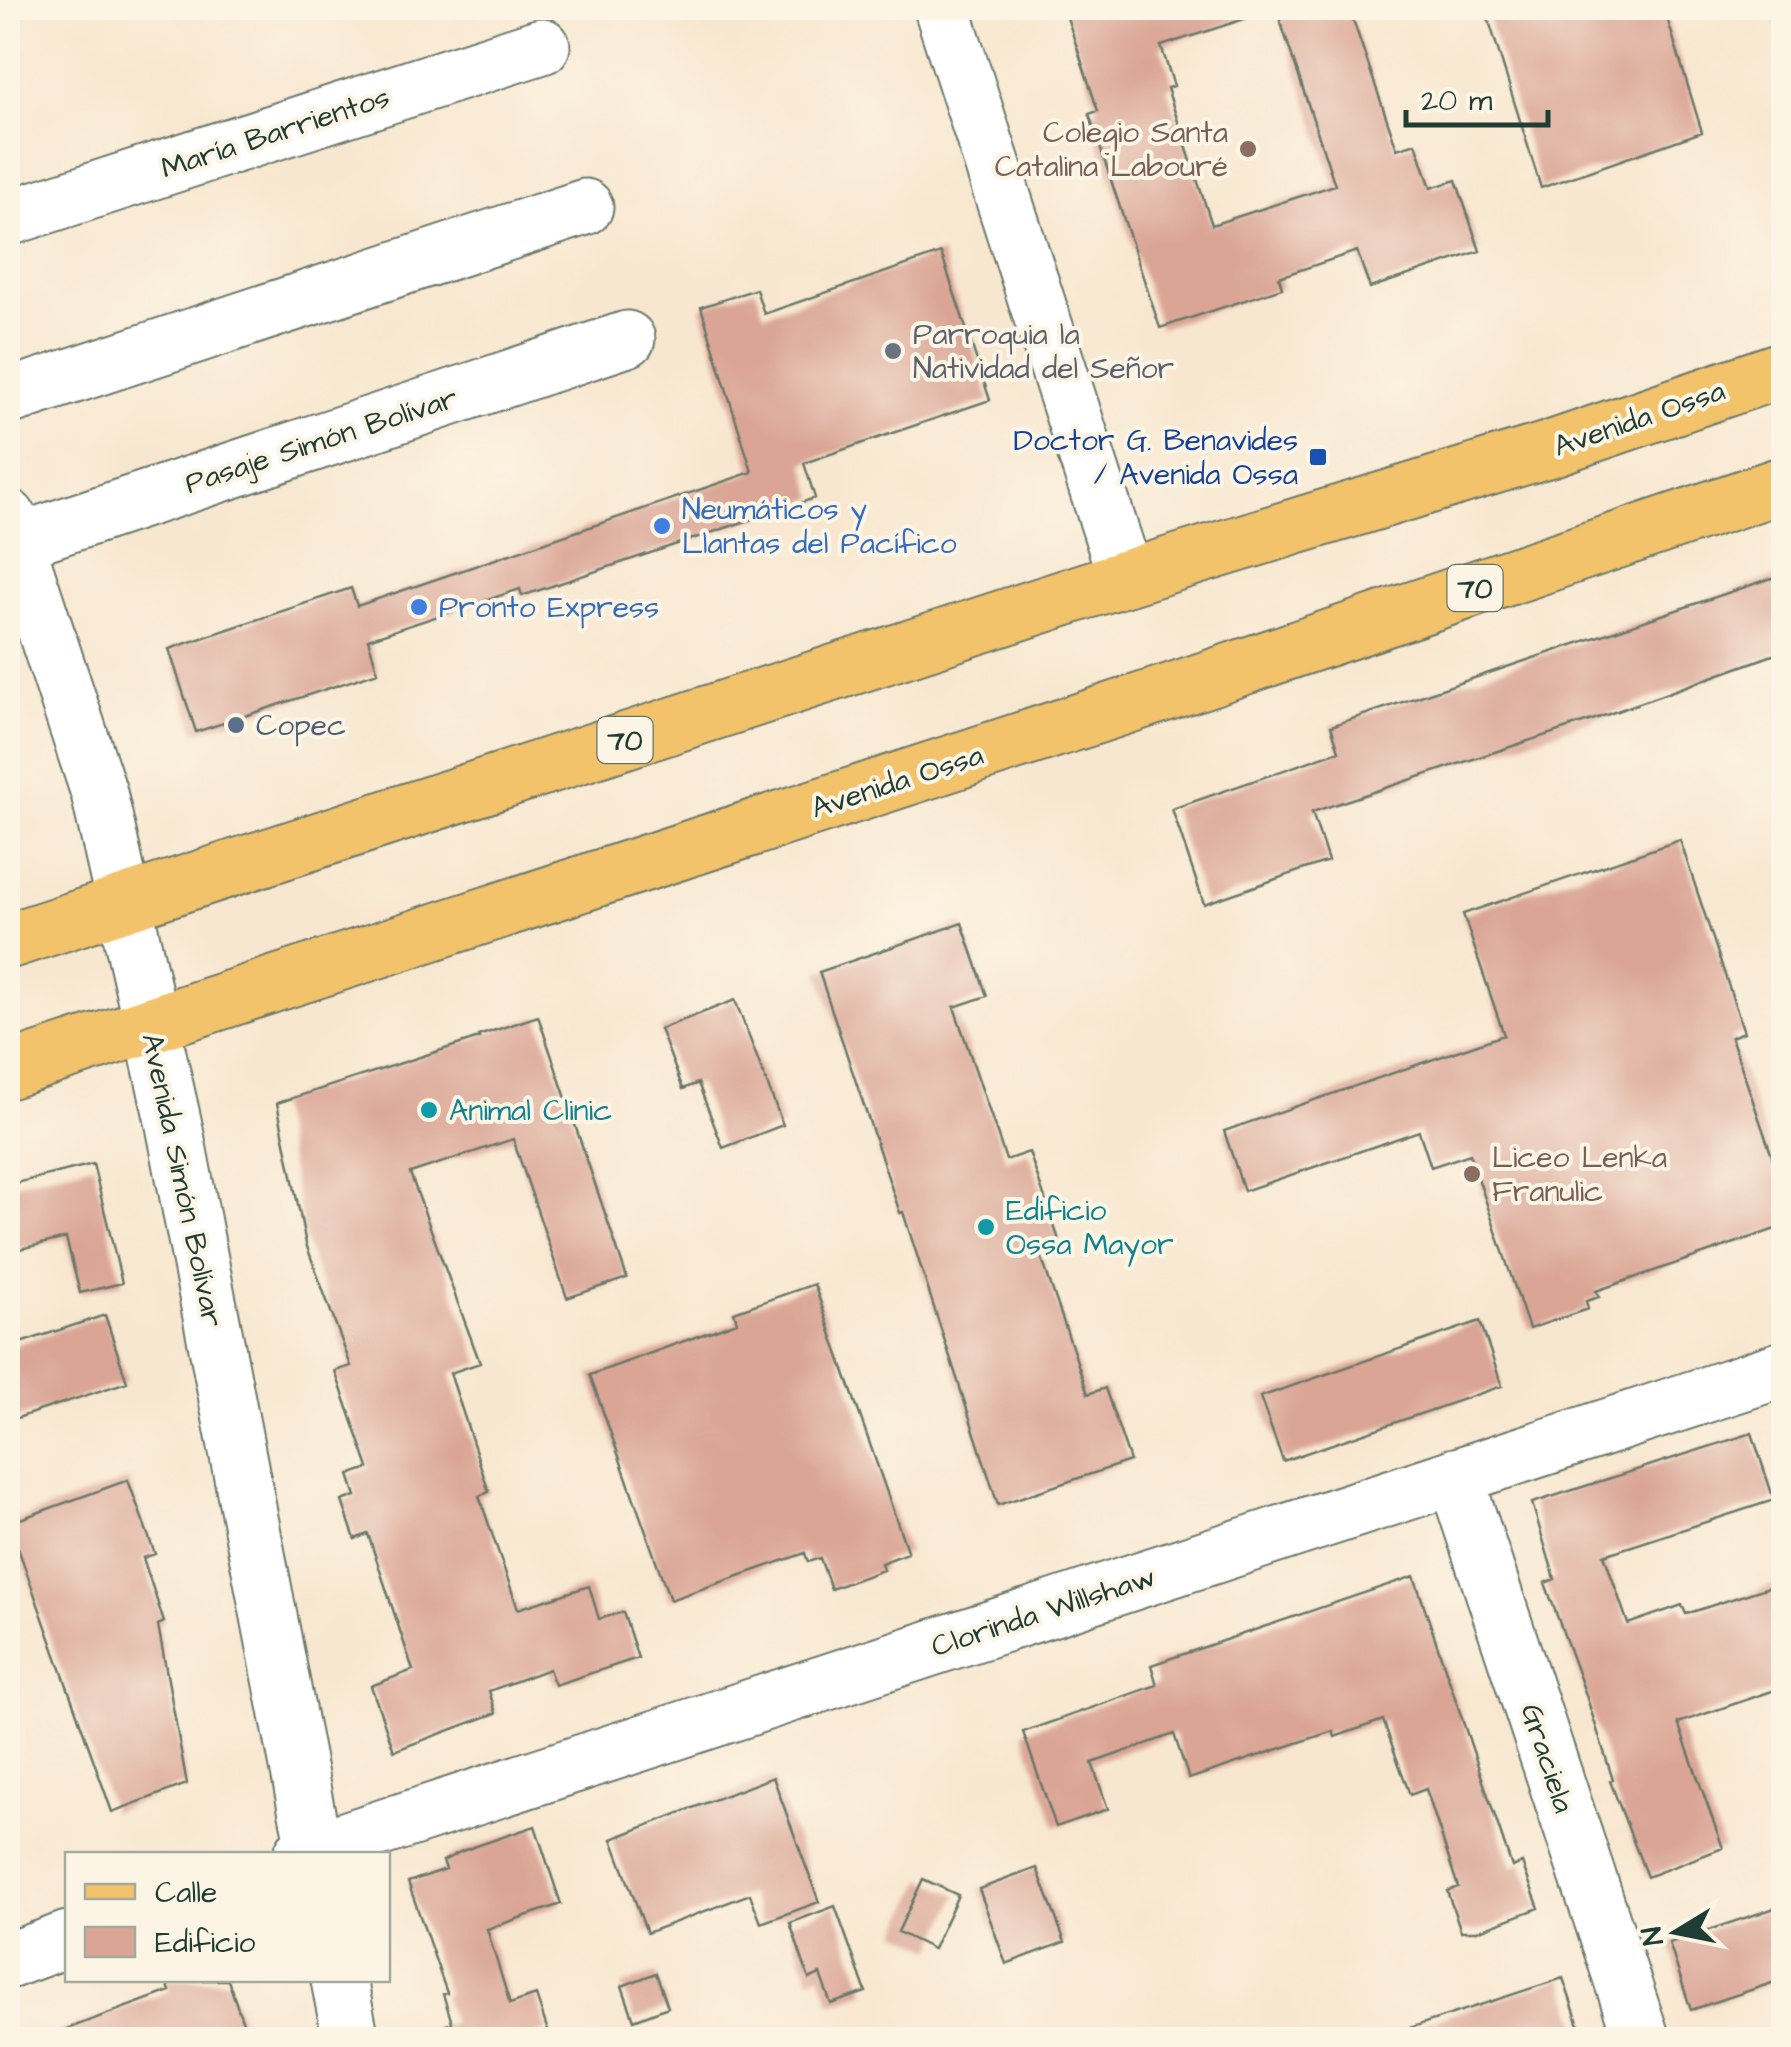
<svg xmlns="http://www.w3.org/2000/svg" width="1791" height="2047" viewBox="0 0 1791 2047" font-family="'Architects Daughter',sans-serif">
<rect width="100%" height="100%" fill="#fcf5e5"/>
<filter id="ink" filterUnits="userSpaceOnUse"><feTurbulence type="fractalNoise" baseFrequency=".01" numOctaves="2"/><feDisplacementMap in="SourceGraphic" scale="20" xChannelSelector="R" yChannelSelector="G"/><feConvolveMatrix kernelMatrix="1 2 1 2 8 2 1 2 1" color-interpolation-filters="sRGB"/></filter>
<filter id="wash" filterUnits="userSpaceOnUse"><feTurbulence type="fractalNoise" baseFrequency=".0048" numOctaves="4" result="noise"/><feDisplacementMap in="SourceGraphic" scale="40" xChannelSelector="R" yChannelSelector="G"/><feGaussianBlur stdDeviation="2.25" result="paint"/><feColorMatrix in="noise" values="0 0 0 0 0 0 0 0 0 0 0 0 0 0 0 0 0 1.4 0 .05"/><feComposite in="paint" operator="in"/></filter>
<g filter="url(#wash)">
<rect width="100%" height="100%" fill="#f8e7d0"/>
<g id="blocks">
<!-- building -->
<path fill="#daa595" d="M1064,8H1256L1257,15L1161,46L1174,86L1167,88L1212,225L1335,185L1276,8H1349L1397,149L1416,143L1431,188L1456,180L1480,251L1370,288L1357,251L1279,277L1282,288L1160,328L1089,114L1098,111Z
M1485,8H1664L1702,132L1541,188Z
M941,253L990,400L804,463L815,498L522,596L520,589L368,639L378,672L196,732L169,649L351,588L357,606L752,472L701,307L756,289L764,314Z
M1784,574V651L1595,719L1312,812L1328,861L1204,904L1172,809L1339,751L1331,726Z
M1680,840L1744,1032L1731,1037L1784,1191V1226L1596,1291L1599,1297L1586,1301L1588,1309L1529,1329L1470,1154L1431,1167L1419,1131L1244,1191L1224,1131L1504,1035L1463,914Z
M962,923L987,996L954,1007L1006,1160L1029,1152L1059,1240L1038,1247L1088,1394L1105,1388L1130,1461L998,1505L903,1212L900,1213L819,972Z
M735,1000L783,1125L723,1148L698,1083L683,1089L660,1029Z
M538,1016L627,1278L567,1298L513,1139L410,1173L480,1363L450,1373L489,1492L479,1496L518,1609L589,1586L599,1619L623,1612L638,1658L555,1685L549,1669L489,1691L496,1713L394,1751L371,1686L413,1670L368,1534L355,1539L342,1501L356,1496L349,1475L369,1468L335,1371L351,1366L306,1244L277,1103L479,1038L478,1036Z
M93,1164L122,1283L80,1293L66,1238L8,1252V1185Z
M814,1284L908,1553L881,1563L883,1570L831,1589L820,1558L808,1562L805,1553L670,1600L590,1375L737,1322L734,1312Z
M105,1315L127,1382L8,1421V1347Z
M1480,1321L1502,1386L1283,1461L1260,1397Z
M1752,1433L1774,1500L1604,1555L1628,1624L1682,1605L1686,1614L1784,1582V1687L1678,1723L1723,1848L1647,1877L1610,1781L1613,1780L1586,1695L1545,1583L1555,1579L1532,1503Z
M128,1480L155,1554L143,1558L164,1622L158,1625L187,1784L112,1812L9,1523Z
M1414,1576L1512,1867L1522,1863L1539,1908L1477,1931H1461L1447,1891L1458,1887L1426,1789L1410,1795L1383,1720L1335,1737L1333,1731L1189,1779L1174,1734L1092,1763L1108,1809L1056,1827L1023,1732L1157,1685L1151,1665Z
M773,1777L819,1902L761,1923L750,1894L647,1933L612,1839Z
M535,1826L561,1904L487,1929L510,2004L536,1995L548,2031L521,2040H426L425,2032L452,2023L443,1994L447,1993L408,1882L446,1869L443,1861L462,1851Z
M1037,1868L1065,1942L1006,1964L979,1889Z
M923,1879L958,1895L933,1949L898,1932Z
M1784,1905V1979L1691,2010L1669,1943Z
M835,1906L866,1992L831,2004L820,1974L809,1979L790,1923Z
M656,1973L668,2007L634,2020L622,1986Z
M1563,1978L1584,2040H1398L1397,2032Z
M166,1980H228L249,2040H51L50,2035L170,1991Z"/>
</g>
</g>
<g filter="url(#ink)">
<use href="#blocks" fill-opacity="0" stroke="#6b786b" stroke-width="2.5"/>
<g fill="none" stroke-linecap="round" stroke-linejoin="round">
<defs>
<path id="minor" d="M942,8L1126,578
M8,218L542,46
M8,397L585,207
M8,517L99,793L174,1125L315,1854
M16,542L627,339
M1455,1476L1642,2040
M302,1854L1784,1369
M8,1961L68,1939
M339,1980L351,2040"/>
<path id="major" d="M8,941L1126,578L1550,449L1784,369
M8,1071L1166,693L1784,484"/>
</defs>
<!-- minor casing -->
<use href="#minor" stroke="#6b786b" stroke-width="59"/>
<!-- major casing -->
<use href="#major" stroke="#6b786b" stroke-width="59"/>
<!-- minor -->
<use href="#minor" stroke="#fff" stroke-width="55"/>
<!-- major -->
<use href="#major" stroke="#f2c36a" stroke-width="55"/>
</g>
</g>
<!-- markers -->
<g fill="#8d6e63" stroke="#fcf5e5" stroke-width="4">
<circle cx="1248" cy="149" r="10"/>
<circle cx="1472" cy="1174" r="10"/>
</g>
<circle fill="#6b7280" stroke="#fcf5e5" stroke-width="4" cx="893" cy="351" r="10"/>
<rect fill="#1a4fb4" stroke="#fcf5e5" stroke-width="4" x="1308" y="447" width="20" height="20" rx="5"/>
<g fill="#3f7fe0" stroke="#fcf5e5" stroke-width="4">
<circle cx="662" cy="526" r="10"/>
<circle cx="419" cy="607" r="10"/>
</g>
<circle fill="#5c6f8a" stroke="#fcf5e5" stroke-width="4" cx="236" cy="725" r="10"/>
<g fill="#0f9aa8" stroke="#fcf5e5" stroke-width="4">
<circle cx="429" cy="1110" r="10"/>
<circle cx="986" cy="1227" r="10"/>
</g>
<g text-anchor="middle" stroke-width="8" stroke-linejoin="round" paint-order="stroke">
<!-- shield labels -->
<g fill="#fcf5e5" stroke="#617469" stroke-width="2.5">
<rect x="1447.5" y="565" width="55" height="46" rx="8"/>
<rect x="597.5" y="717" width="55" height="46" rx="8"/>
</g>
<g font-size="28" font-weight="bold" fill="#1f3d34">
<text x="1475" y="598">70</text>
<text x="625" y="750">70</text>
</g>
<!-- street labels -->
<g font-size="30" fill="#1f3d34" stroke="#fcf5e5">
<text transform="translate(275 132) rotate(-18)" y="10">María Barrientos</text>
<text transform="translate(1639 418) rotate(-19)" y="10">Avenida Ossa</text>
<text transform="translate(321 440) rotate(-18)" y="10">Pasaje Simón Bolívar</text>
<text transform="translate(897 781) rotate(-18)" y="10">Avenida Ossa</text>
<text transform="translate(183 1180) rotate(78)" y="10">Avenida Simón Bolívar</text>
<text transform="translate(1043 1611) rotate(-18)" y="10">Clorinda Willshaw</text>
<text transform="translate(1548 1758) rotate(72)" y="10">Graciela</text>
</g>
<!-- education labels -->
<g font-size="30" fill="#785e54" stroke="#fcf5e5" text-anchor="end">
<text x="1228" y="142">Colegio Santa<tspan x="1228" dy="34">Catalina Labouré</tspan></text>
<text x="1492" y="1167" text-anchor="start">Liceo Lenka<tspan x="1492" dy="34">Franulic</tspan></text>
</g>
<!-- worship labels -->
<g font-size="30" fill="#5b616d" stroke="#fcf5e5" text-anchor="start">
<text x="913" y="344">Parroquia la<tspan x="913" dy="34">Natividad del Señor</tspan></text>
</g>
<!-- transit labels -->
<g font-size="30" fill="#164399" stroke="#fcf5e5" text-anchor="end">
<text x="1298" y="450">Doctor G. Benavides<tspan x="1298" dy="34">/ Avenida Ossa</tspan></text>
</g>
<!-- shop labels -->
<g font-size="30" fill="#366cbe" stroke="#fcf5e5" text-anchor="start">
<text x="682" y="519">Neumáticos y<tspan x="682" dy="34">Llantas del Pacífico</tspan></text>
<text x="439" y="617">Pronto Express</text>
</g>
<!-- service labels -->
<g font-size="30" fill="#4e5e75" stroke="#fcf5e5" text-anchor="start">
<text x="256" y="735">Copec</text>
</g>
<!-- culture labels -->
<g font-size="30" fill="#0d838f" stroke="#fcf5e5" text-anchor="start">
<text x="449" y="1120">Animal Clinic</text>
<text x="1006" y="1220">Edificio<tspan x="1006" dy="34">Ossa Mayor</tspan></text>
</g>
</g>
<!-- margin -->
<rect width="1791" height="2047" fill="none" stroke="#fcf5e5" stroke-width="40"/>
<!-- legend -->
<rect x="65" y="1852" width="325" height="130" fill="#fcf5e5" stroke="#a4ab9e" stroke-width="2.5"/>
<rect x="85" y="1884" width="50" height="15" fill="#f2c36a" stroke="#a4ab9e" stroke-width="2.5"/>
<text x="155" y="1902" font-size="30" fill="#1f3d34">Calle</text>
<rect x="85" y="1927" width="50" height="30" fill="#daa595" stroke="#a4ab9e" stroke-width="2.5"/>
<text x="155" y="1952" font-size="30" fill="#1f3d34">Edificio</text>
<!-- north arrow -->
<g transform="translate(1676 1932) rotate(260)" stroke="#fcf5e5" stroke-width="8" paint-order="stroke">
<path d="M0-8L18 38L0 25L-18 38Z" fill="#1f3d34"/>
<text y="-15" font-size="28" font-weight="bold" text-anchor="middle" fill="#1f3d34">N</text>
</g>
<!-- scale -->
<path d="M1406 110v15h142v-15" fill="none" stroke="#1f3d34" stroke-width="5"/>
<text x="1421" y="110" font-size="30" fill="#1f3d34" stroke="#fcf5e5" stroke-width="8" paint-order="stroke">20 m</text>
</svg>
